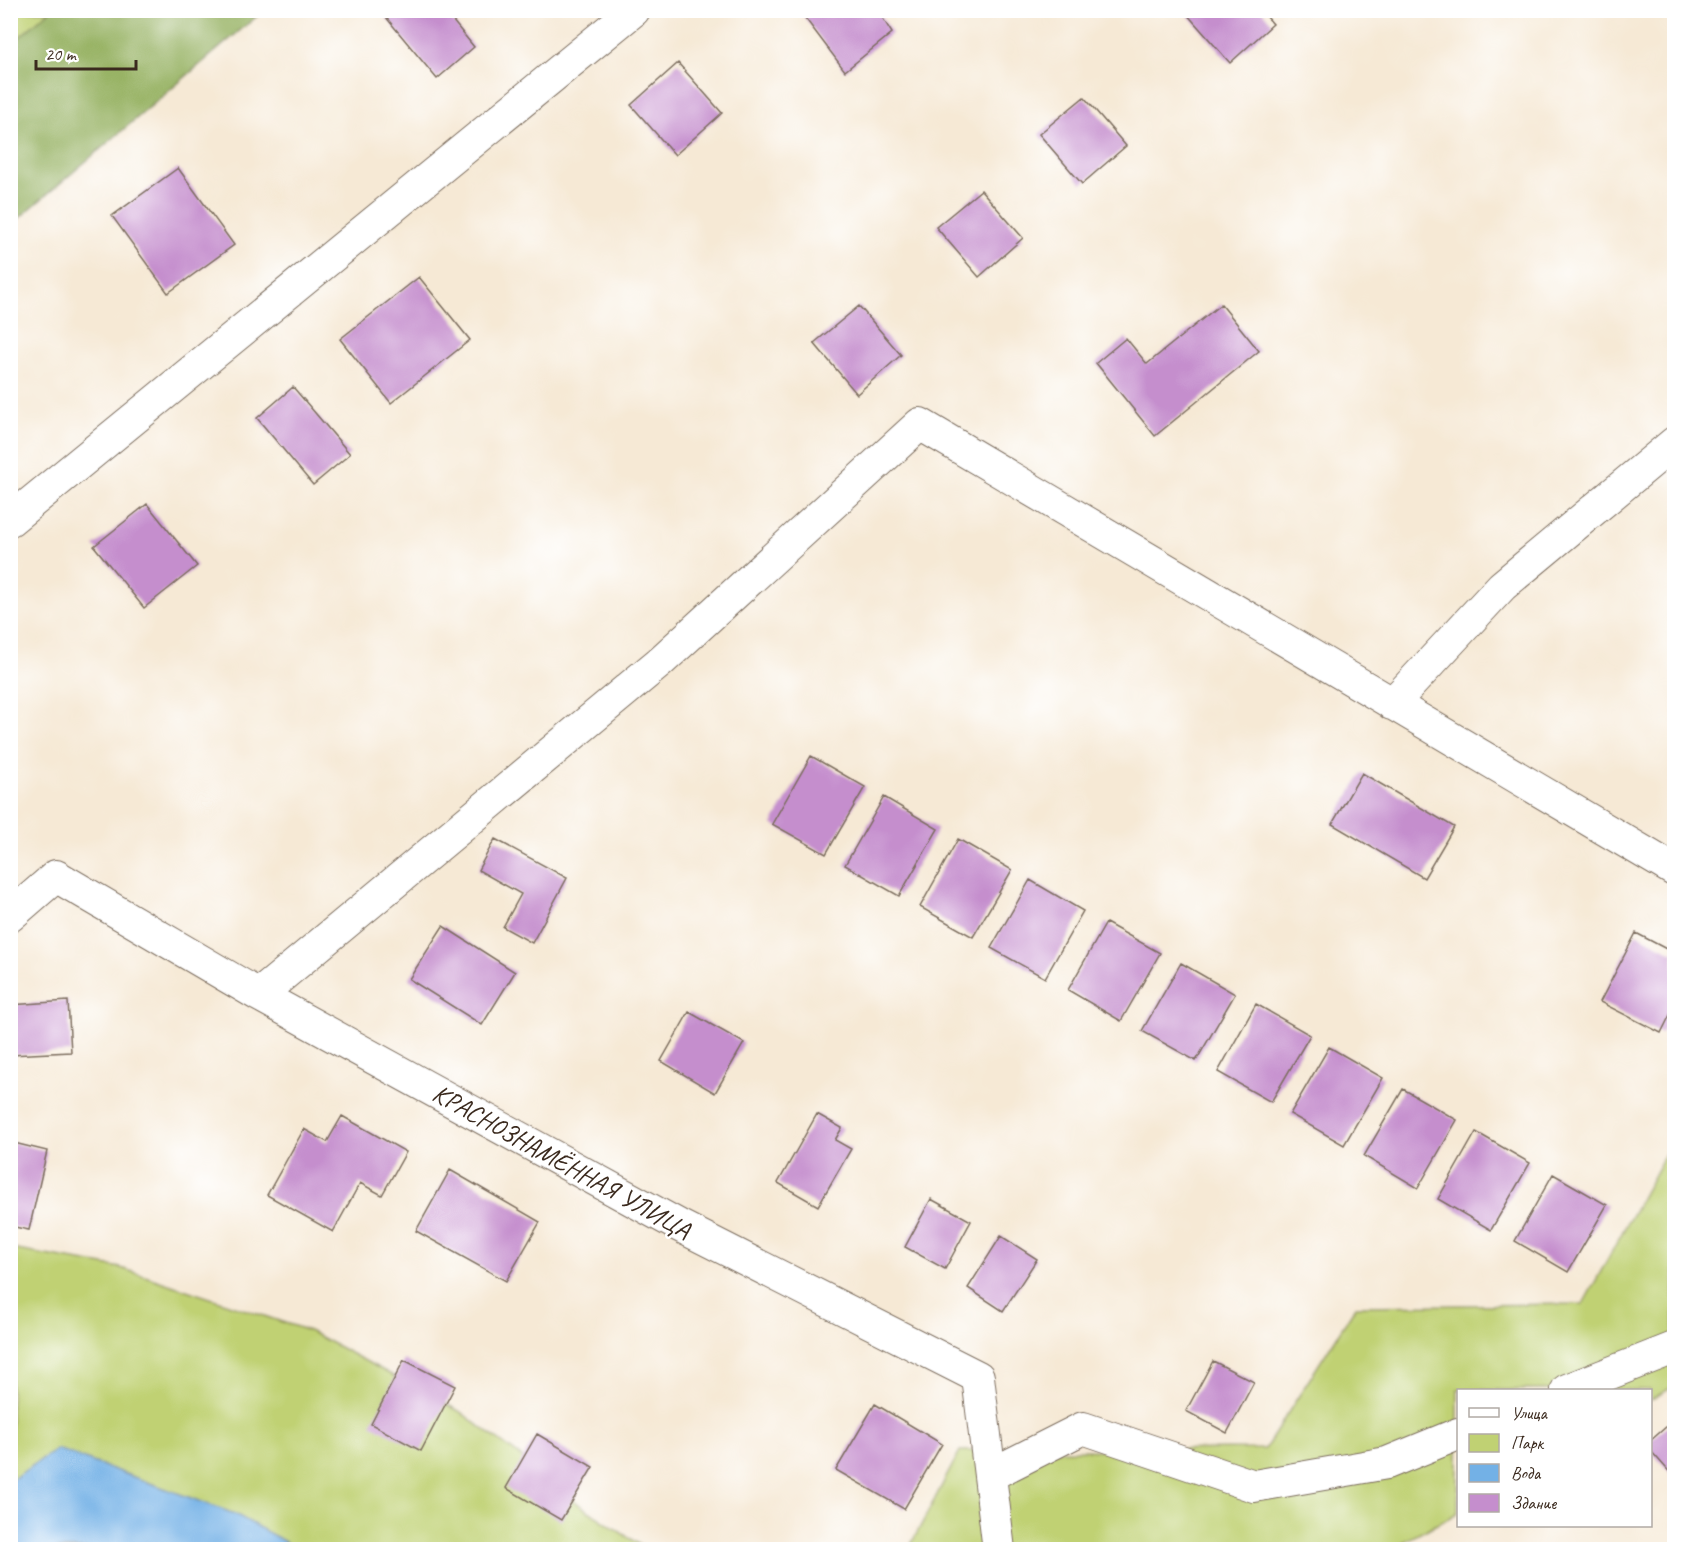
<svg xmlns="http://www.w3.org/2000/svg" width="1685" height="1560" viewBox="0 0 1685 1560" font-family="Caveat,sans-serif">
<rect width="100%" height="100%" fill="#fff"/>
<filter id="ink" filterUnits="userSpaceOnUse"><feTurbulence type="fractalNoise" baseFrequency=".0167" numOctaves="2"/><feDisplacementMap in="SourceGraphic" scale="12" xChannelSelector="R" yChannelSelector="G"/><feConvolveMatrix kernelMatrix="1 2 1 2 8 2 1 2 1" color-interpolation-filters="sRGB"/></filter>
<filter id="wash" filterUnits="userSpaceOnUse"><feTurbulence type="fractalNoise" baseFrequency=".008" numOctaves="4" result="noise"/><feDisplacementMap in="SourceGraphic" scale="24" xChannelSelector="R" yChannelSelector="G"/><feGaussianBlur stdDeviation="1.35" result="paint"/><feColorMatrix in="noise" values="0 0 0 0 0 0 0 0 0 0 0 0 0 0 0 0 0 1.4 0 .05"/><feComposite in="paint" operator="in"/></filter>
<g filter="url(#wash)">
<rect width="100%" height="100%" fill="#f6e9d5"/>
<!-- green -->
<path fill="#c0d173" stroke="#7e7e48" stroke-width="1.5" d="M11,11H51L11,44Z
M1674,1138V1386L1651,1400L1650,1390H1458V1512L1452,1516L1390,1549L908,1550L960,1451L1265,1449L1356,1306L1583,1304Z
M11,1249L121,1268L309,1331L459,1411L536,1468L581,1506L646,1549L11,1550Z"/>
<!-- forest -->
<path fill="#98b365" stroke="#6a6e42" stroke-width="1.5" d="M51,10L263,11L11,225V44Z"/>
<!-- water -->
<path fill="#73b1e6" stroke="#576e82" stroke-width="1.5" d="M57,1449L235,1514L298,1549H11V1480Z"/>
<g id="blocks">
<!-- building -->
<path fill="#c58ecd" d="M380,10H444L474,47L437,79Z
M799,10H885L880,14L892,33L845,71Z
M1190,10H1261L1273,24L1230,63L1186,13Z
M678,63L722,113L675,155L631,105Z
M1084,97L1126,146L1082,184L1039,134Z
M178,168L234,245L168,293L112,216Z
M981,190L1023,238L979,277L936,227Z
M419,277L470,340L391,403L340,339Z
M1221,304L1259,351L1155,436L1096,363L1126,338L1147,364Z
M859,306L901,355L857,394L814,343Z
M293,387L350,454L313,485L257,418Z
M147,504L197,566L144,608L94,546Z
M811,756L865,787L826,854L772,824Z
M1362,773L1454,827L1424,878L1332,824Z
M884,797L938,829L899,896L845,865Z
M495,839L567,878L532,943L503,927L521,894L478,870Z
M958,839L1012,870L973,937L920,907Z
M1030,880L1083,911L1045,978L991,948Z
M1106,923L1160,953L1121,1021L1068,990Z
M443,926L515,972L482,1025L409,979Z
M1636,933L1674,953V1010L1673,1009L1661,1033L1600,1002Z
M1181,963L1235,994L1196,1061L1142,1031Z
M68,1001L71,1052L10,1055V1005Z
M1256,1004L1310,1035L1271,1102L1218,1072Z
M689,1012L744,1043L715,1093L661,1061Z
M1329,1047L1383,1078L1344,1145L1290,1114Z
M1403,1089L1457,1120L1418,1188L1364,1156Z
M817,1114L842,1128L835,1140L851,1149L818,1206L778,1183Z
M342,1116L406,1152L382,1195L360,1183L333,1232L267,1195L304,1129L327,1142Z
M1476,1132L1530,1163L1491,1230L1438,1199Z
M10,1142L47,1151L29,1230L10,1226Z
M450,1170L540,1222L506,1281L416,1231Z
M1553,1174L1607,1205L1568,1272L1515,1241Z
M931,1199L971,1221L945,1269L905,1247Z
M1001,1236L1037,1259L1003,1311L968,1288Z
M404,1360L455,1386L421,1451L371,1424Z
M1213,1361L1254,1382L1227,1433L1186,1411Z
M875,1404L942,1444L904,1509L836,1470Z
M1674,1420V1477L1650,1450V1441Z
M537,1434L593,1467L561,1520L506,1488Z"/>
</g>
</g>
<g filter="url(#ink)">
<use href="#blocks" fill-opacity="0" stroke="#7c6d5e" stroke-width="1.5"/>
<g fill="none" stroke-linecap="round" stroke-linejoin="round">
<defs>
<path id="minor" d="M10,520L634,10
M1392,704L1502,586L1674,443
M10,916L56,876L259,995L680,1226L978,1377L999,1550
M259,995L660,662L920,424L1674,870
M1567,1390L1674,1348
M990,1475L1083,1428L1254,1486L1387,1463L1458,1434"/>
</defs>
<!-- minor casing -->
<use href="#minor" stroke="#7c6d5e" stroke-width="34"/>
<!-- minor -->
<use href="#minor" stroke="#fff" stroke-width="32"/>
</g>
</g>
<g text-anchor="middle" stroke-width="5" stroke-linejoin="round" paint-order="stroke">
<!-- street labels -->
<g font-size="26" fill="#3b2a1e" stroke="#fff">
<text transform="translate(562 1161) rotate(29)" y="9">КРАСНОЗНАМЁННАЯ УЛИЦА</text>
</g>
</g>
<!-- margin -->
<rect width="1685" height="1560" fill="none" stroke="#fff" stroke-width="36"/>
<!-- legend -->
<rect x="1457" y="1389" width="195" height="138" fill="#ffffff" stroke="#b1aaa5" stroke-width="1.5"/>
<rect x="1469" y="1408" width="30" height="9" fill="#ffffff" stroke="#b1aaa5" stroke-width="1.5"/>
<text x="1511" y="1419" font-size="18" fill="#3b2a1e">Улица</text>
<rect x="1469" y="1434" width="30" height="18" fill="#c0d173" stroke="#b1aaa5" stroke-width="1.5"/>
<text x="1511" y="1449" font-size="18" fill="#3b2a1e">Парк</text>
<rect x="1469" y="1464" width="30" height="18" fill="#73b1e6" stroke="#b1aaa5" stroke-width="1.5"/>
<text x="1511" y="1479" font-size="18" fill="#3b2a1e">Вода</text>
<rect x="1469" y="1494" width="30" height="18" fill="#c58ecd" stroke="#b1aaa5" stroke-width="1.5"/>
<text x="1511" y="1509" font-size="18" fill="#3b2a1e">Здание</text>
<!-- scale -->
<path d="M36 60v9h100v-9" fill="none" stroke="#3b2a1e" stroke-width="3"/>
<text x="45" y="60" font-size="18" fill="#3b2a1e" stroke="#ffffff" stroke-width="4.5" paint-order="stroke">20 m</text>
</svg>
